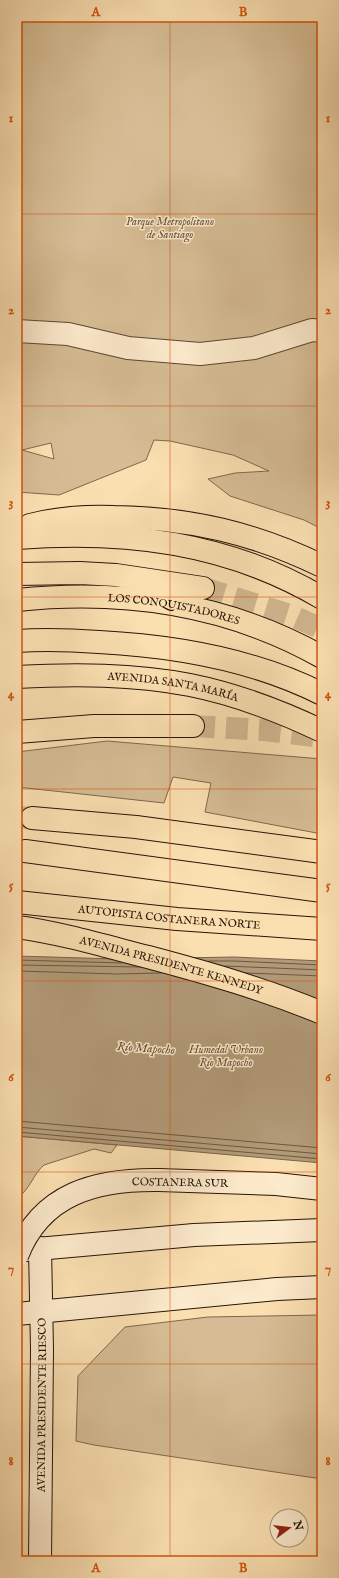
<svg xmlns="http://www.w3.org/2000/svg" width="339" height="1578" viewBox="0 0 339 1578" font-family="'IM FELL English',serif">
<rect width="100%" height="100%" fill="#fadfb1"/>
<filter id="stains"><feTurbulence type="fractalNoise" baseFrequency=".005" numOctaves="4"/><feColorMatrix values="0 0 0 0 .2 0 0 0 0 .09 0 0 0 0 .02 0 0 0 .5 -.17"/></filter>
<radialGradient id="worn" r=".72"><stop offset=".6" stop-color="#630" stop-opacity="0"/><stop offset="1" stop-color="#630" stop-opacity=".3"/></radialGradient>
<!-- green -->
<path fill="#d6bc94" stroke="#7e684e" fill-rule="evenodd" d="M17,17H322V529L304,520L230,496L208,479L235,473L269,471L233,455L170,441L154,440L146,460L59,495L17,492ZM51,443L54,459L22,450Z
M107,741L322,759V834L205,812L211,783L173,777L164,803L17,787V752Z
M17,1136L117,1145L111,1153L94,1149L44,1165C33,1174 30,1190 17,1198Z
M322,1315V1479L94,1445L76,1441L78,1376L125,1327L208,1317Z"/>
<!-- water -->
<path fill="#b29a78" stroke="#7a644b" d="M17,956L117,959L234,957L322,961V1163L17,1136Z"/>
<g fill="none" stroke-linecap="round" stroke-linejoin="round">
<!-- shore -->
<path stroke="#6c5740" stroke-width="1" d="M17,960L122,963
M209,961H234L322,965
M17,965L140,967
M225,966L322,970
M17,971L117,974L161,973
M246,973L322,976
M17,1121L322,1148
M17,1127L322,1154
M17,1132L322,1159"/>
<!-- highway-tunnel -->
<path stroke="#d0b68f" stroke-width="22" stroke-dasharray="22 11" stroke-linecap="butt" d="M203,588L290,615L322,629
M193,726L264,730L322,737
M17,817L32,818"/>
<defs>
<path id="street" d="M17,331L68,334L128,348L200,354L254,348L312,330L322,331"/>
<g id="secondary">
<path d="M159,1180L276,1184L322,1189"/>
<path d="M26,1250L194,1235L322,1230"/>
<path d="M17,1314L277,1289L322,1287"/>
<path id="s1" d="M40,1561L42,1349L40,1248"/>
</g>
<g id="primary">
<path id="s2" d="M17,600C123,589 228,604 322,657"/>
<path id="s3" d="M17,677C75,674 133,674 190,685C235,694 280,711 322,731"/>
</g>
<g id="highway">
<path d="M30,525C57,518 86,516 114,517C190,518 254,533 322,566"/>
<path d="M17,538C125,530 227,542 322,598"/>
<path d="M17,574L80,573L116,575L203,588"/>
<path d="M17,641C44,639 72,640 99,642C175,646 253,659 322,694"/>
<path d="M17,732L94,726H193"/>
<path d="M32,818L136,827L322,852"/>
<path d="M25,851L322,891"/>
<path id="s4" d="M17,902L177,919L322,929"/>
<path id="s5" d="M17,927C61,933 105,946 148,957C208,973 264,989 322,1013"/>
</g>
</defs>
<!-- street casing -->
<use href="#street" stroke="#5b4732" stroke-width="24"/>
<!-- secondary casing -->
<use href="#secondary" stroke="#261408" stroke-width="24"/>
<!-- primary casing -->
<use href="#primary" stroke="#261408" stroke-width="24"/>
<!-- highway casing -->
<use href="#highway" stroke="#261408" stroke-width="24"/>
<!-- street -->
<use href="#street" stroke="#fceacc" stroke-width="22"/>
<!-- secondary -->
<use href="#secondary" stroke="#fceacc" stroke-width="22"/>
<!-- primary -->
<use href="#primary" stroke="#fadfb1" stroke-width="22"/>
<!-- highway -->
<use href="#highway" stroke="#fadfb1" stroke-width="22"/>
<defs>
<path id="secondary-bridge" d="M17,1256C41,1193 97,1179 159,1180"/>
</defs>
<!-- secondary-bridge casing -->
<use href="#secondary-bridge" stroke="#261408" stroke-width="24" stroke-linecap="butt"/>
<!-- secondary-bridge -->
<use href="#secondary-bridge" stroke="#fceacc" stroke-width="22"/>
</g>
<!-- grid -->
<path fill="none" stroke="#d5520c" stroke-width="1" stroke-opacity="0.55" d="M170,17V1561M17,214H322M17,406H322M17,597H322M17,789H322M17,981H322M17,1172H322M17,1364H322"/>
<g text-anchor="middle" stroke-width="3" stroke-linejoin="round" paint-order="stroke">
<!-- park labels -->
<g font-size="11" font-style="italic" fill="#644f39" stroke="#fceacc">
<text x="170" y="225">Parque Metropolitano<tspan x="170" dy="13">de Santiago</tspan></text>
<text x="226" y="1053">Humedal Urbano<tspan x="226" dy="13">Río Mapocho</tspan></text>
</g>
<!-- street labels -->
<g font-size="11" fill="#261408" stroke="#fceacc">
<text dy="4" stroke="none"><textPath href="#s2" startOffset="158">LOS CONQUISTADORES</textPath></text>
<text dy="4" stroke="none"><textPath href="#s3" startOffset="157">AVENIDA SANTA MARÍA</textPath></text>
<text dy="4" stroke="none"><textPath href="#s4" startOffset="153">AUTOPISTA COSTANERA NORTE</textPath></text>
<text dy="4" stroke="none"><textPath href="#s5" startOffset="159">AVENIDA PRESIDENTE KENNEDY</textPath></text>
<text transform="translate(180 1182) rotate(1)" y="4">COSTANERA SUR</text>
<text dy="4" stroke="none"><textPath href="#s1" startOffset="156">AVENIDA PRESIDENTE RIESCO</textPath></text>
</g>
<!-- water labels -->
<g font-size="12" font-style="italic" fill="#5e4a35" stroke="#fceacc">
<text transform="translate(146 1048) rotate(4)" y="4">Río Mapocho</text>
</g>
</g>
<!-- margin -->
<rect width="339" height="1578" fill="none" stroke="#fadfb1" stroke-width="44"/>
<!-- north arrow -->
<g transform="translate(289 1528) rotate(75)"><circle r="19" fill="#fceacc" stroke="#a6947e"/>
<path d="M0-3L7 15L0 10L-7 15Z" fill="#8f2418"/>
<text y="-6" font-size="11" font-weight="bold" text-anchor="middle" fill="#261408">N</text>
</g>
<rect x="22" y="22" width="295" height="1534" fill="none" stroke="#d5520c" stroke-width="1.5"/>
<g font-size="13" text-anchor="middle" font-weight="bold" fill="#d5520c">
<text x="96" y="16">A</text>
<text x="243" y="16">B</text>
<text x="11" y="122">1</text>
<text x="328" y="122">1</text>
<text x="11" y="314">2</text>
<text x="328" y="314">2</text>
<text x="11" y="506">3</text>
<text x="328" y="506">3</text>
<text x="11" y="698">4</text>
<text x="328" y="698">4</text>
<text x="11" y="889">5</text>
<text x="328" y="889">5</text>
<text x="11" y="1081">6</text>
<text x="328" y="1081">6</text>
<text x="11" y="1273">7</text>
<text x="328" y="1273">7</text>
<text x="11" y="1465">8</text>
<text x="328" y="1465">8</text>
<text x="96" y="1572">A</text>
<text x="243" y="1572">B</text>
</g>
<rect width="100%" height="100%" filter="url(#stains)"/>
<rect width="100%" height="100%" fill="url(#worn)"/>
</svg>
